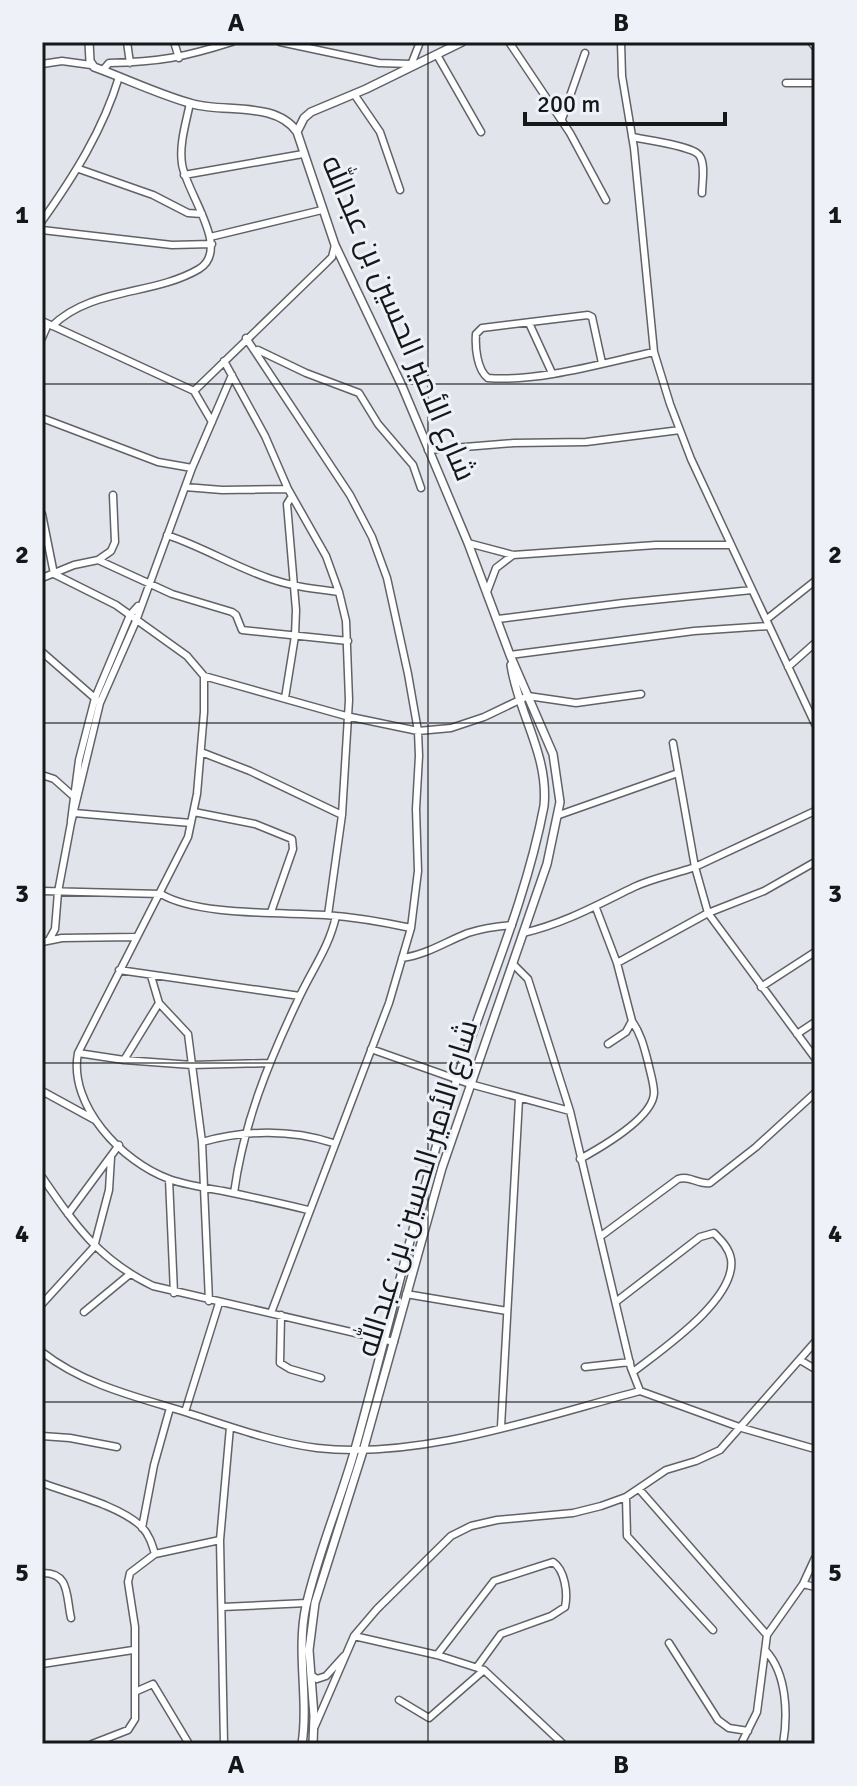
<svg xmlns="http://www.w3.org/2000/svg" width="857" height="1786" viewBox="0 0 857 1786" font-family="Signika,Cairo,sans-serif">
<rect width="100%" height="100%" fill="#e1e5eb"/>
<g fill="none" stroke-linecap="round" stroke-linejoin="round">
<defs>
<path id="minor" d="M127,42L130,63
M174,42L179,58
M280,42L379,63L411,64
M509,42L570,133L606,200
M621,42L622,76L634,148L654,352L670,404L691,459L815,724
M811,42L815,47
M437,55L481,132
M42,64L62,61L91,65
M411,65L420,42
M103,70L109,63C159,62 185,57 232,42
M786,83H815
M354,94L380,132L400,190
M562,119L585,53
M632,137C646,140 692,146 699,155C706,163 702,183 702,193
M79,169L153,195L188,213L202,214
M184,175L303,154
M42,221C74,176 103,130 119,77
M42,230L172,245L212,244
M210,237L322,210
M42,321L194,391L325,264L332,257L335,245
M529,323L552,373
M52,326C92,287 153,296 199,269C232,249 186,193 182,164C179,144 186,123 190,103
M42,338L48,324
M246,338L350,495L372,537L387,578L408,674L418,731L419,756L416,809L418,871L411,928L389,1003L271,1313
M258,350L306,373L359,393L378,424L413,465L421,488
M224,361L265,436L288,489L326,556L339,592L346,621L349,700L342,815L328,915
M602,363L592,317L588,315L482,328L476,334C475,347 477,370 488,378C540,382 603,363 654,352
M194,391L212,422
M42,418L158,462L192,468
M428,450L514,443L586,442L680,430
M185,487L222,490L288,489
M42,514L54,574L116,605L187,656L204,676V712L197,794L188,837L78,1053C68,1105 122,1162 169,1179C186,1185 205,1188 223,1191C252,1197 280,1203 308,1210
M167,535C203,547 235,567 271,579C294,587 316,589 339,592
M468,543L513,555L656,545H729
M98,560L172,594L232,612L236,615L242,630L348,641
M42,578L74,565L98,560L111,551L115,542L113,495
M487,592L496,568L513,555
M498,619L623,603L752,590
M767,619L815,581
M42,652L97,700
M510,655L694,631L769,626
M788,667L815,643
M204,676L346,716L418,731L451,728L484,717L528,696L576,703L641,694
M285,698L295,636L296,610L287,504L292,496
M673,743L695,867L815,811
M201,752L250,771L342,815
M42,775L54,779L72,795
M194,812L255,824L292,839L293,849L271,912
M74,813L191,823
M559,815L678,773
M71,821L79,760L95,698L130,615L138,606
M42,891L161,894C198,916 281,912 325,915C354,917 383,922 411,928
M596,908L617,963L632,1021L626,1032L608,1044
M523,933C563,924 597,905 634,887C653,878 675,874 695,867L708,913L815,1058
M49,940L55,929L58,892L71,823L100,703L136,621L192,468L232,375
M42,942L62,938L135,937
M402,958C426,955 445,942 468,933C483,928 497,926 512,925
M617,963L708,913L764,891L815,862
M513,964L528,979L570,1111L631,1368L640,1391L742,1428L815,1449
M119,970L300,996
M151,976L159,1003L188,1034L202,1142L209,1301
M761,987L815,952
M797,1034L815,1022
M371,1049L470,1084L570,1111
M78,1053L124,1060L192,1065L269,1063
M124,1060L159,1003
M42,1091L95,1120
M202,1142C244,1130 291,1129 333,1143
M580,1159C600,1148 653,1118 654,1093C654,1083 650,1072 648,1062C644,1047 641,1034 632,1021
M42,1177C75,1225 99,1260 153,1286L394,1342
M169,1179L174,1293
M234,1193C243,1125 268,1063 298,1000C311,971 329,948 336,916
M68,1214L119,1145
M601,1236L678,1179C690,1175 698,1185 710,1183L756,1147L815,1093
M406,1294L507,1311
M617,1301L700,1237L714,1233C721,1240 729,1248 731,1259C737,1299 661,1350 633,1372
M42,1304L94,1247L109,1190L111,1157
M84,1312L130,1274
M281,1315L280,1363L290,1369L321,1378
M42,1352C83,1384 133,1396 182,1411C226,1425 271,1442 317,1448C420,1460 541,1417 640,1391
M800,1360L815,1369
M585,1367L630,1362
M185,1412L219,1303
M501,1427L519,1099
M42,1436L70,1438L117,1447
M42,1483C71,1494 118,1505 141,1526C149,1534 152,1544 155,1554
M639,1489L767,1635L803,1584L815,1558
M626,1497L627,1536L713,1630
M142,1528L154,1465L170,1408
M42,1573C70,1572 66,1596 71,1618
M803,1584L815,1587
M222,1607L307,1603
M354,1636L437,1655L484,1670L429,1718L399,1700
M669,1643L718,1720L729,1728L748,1731
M766,1651C787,1674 788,1715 783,1744
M437,1655L494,1581L553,1562C565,1570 568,1593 565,1607L551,1616L501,1634L477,1667
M42,1664L133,1650
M484,1670L563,1744
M311,1675L317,1679L326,1676L344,1656
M137,1691L153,1684L189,1744
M315,1726L354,1636L377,1609L451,1536L471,1526L497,1520L573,1513L601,1506L626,1497L666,1470L696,1461L720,1450L815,1342
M92,1744L128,1730L135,1719V1627L128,1582L130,1573L155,1554L220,1540
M224,1744L220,1540L230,1427
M741,1744L757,1712L767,1635"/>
<path id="tertiary" d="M89,42L90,61L94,67C127,79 160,95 193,104C225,113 276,101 297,132
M302,1744C309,1698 296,1652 306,1606C318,1553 340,1502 355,1449C389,1327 417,1203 456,1082C486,990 526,901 544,806C549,755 518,713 511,665
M313,1744L314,1716L309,1650L315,1603L363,1451L442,1168L547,864L560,802L553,754L510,655L468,543L402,386L335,245L297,132L304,118L311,112L366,89L462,42"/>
</defs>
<!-- minor casing -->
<use href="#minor" stroke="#5f6368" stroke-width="9"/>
<!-- tertiary casing -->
<use href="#tertiary" stroke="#5f6368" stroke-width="10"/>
<!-- minor -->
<use href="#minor" stroke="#fff" stroke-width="6"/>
<!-- tertiary -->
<use href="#tertiary" stroke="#fff" stroke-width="7"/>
</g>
<!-- grid -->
<path fill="none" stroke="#151719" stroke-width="2" stroke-opacity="0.55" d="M428,42V1744M42,384H815M42,723H815M42,1063H815M42,1402H815"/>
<g text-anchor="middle" stroke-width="6" stroke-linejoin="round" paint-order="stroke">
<!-- street labels -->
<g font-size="30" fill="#151719" stroke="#eef2f8">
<text transform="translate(399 318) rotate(67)" y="10">شارع الأمير الحسين بن عبدالله</text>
<text transform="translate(417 1188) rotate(-73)" y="10">شارع الأمير الحسين بن عبدالله</text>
</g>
</g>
<!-- border -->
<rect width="857" height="1786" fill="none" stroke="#eef2f8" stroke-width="88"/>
<!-- scale -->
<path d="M525 112v12h200v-12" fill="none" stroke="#151719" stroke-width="4"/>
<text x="537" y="112" font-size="24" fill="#151719" stroke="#eef2f8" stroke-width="6" paint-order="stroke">200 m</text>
<rect x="44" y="44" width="769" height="1698" fill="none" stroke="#151719" stroke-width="3"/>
<g font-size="26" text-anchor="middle" font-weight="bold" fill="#151719">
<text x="236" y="31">A</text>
<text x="621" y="31">B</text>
<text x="22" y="223">1</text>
<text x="835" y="223">1</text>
<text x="22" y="563">2</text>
<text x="835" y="563">2</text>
<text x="22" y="902">3</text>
<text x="835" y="902">3</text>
<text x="22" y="1242">4</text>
<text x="835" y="1242">4</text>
<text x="22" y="1581">5</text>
<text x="835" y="1581">5</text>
<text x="236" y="1773">A</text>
<text x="621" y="1773">B</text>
</g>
</svg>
